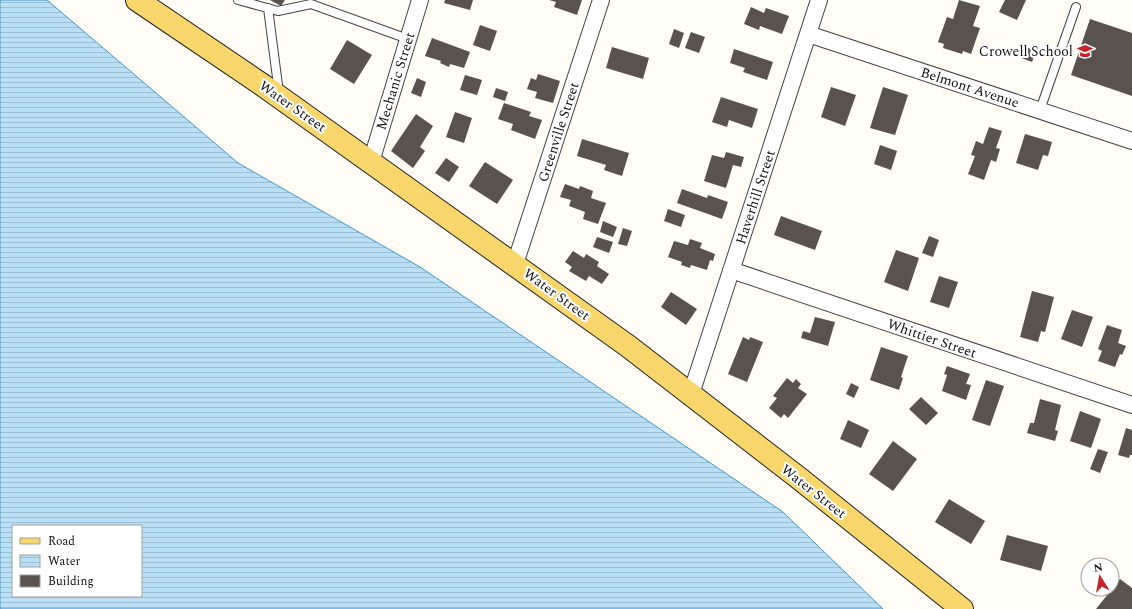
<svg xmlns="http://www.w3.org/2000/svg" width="1132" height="609" viewBox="0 0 1132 609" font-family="Spectral,serif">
<defs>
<pattern id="water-rules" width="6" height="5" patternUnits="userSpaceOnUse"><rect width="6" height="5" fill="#b9e0f7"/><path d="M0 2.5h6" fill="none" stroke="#9ebfd3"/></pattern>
</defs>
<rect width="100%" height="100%" fill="#fffdf5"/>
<!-- water -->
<path fill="url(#water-rules)" stroke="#3f96cf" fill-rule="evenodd" d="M0,0H47L238,163L420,267L783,512L883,609H0ZM13,526H141V596H13Z"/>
<!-- building -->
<path fill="#5a524d" d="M270,0H285L281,6Z
M445,0H473L470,10L444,3Z
M549,0H582L577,15L554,7L556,2Z
M959,0L980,6L973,26L980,28L971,54L963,51L962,54L943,48L944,44L938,42L947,17L953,19Z
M1005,0H1026L1017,20L999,12Z
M751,7L764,13L766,8L789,16L782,34L760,26L759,30L744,24Z
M1090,19L1132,33V96L1071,75Z
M480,25L497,31L490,51L473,45Z
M674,29L684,33L679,48L669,44Z
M691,32L705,37L699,53L685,48Z
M432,38L470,52L464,68L450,64L449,67L440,63L441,61L425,56Z
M347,40L372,55L354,84L330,69Z
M1023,46L1036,51L1032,62L1019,57Z
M612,47L649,58L643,79L606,68Z
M734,49L773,62L767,80L743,72L745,68L730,63Z
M538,74L560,81L553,103L535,98L537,92L527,89L531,78L536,80Z
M465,75L482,80L477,95L460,90Z
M417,78L426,82L421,97L411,93Z
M831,87L856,95L845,126L821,117Z
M883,87L908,95L895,135L870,128Z
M496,88L508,92L505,101L493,97Z
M721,97L758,109L752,128L729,120L727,127L712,122Z
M504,103L531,112L529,116L542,120L535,139L511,130L513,124L498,119Z
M455,112L472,118L464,143L446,137Z
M416,114L433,126L420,147L425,151L413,168L391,151Z
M989,127L1002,131L996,148L1000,149L996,162L991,160L984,180L968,174L975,156L971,155L976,141L983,144Z
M1025,134L1052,142L1048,156L1043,155L1038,170L1016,163Z
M582,139L629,153L622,176L604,170L606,165L577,156Z
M880,145L897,151L891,170L874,164Z
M726,152L744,157L741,167L733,165L726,188L704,181L712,155L724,158Z
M446,158L459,167L449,182L435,173Z
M485,162L513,180L497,204L469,186Z
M565,184L579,189L580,186L593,191L591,198L606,203L598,224L583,219L585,212L569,206L571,200L560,197Z
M682,189L707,198L708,195L728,202L722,219L677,203Z
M668,209L685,215L681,227L664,221Z
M781,216L822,231L815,250L774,235Z
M603,221L617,227L613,237L600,232Z
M623,228L632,231L627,246L618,244Z
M929,236L939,240L933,257L922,253Z
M597,237L613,242L609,253L593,247Z
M690,239L702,243L700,248L715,254L713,261L710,260L707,270L691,265L690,268L681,265L682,262L668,257L674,241L688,245Z
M896,250L919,258L908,291L884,282Z
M573,251L584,258L586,254L599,262L597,266L609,274L602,284L589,276L586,281L569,271L572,267L565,262Z
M939,276L958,282L949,308L930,302Z
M1032,291L1054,297L1045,332L1041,331L1038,342L1020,337Z
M671,292L697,309L686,325L661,307Z
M1072,310L1093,317L1082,347L1061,339Z
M815,317L835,322L828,346L801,338L803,331L810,333Z
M1107,325L1122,330L1118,343L1126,346L1122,355L1120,354L1115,367L1098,361L1102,351L1098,349Z
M743,337L749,340L750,337L763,342L747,382L728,374Z
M881,347L908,356L901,377L903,378L899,390L870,380Z
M947,366L970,374L966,384L971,385L966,400L942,391L947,375L944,374Z
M787,378L793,383L796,379L801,384L798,388L807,394L788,418L784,414L781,418L769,408L777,398L773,396Z
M986,380L1004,386L990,426L972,420Z
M851,383L859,387L854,398L846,394Z
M921,397L938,413L926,425L909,409Z
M1040,399L1061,405L1055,430L1058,431L1055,441L1027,433L1030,423H1034Z
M1080,411L1101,419L1091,448L1070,441Z
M848,420L869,430L861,448L840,439Z
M1126,428L1132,430V455H1130L1129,458L1118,455Z
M893,441L917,459L893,491L869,474Z
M1098,449L1108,452L1100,473L1090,469Z
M949,499L985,521L971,544L935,522Z
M1007,535L1048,546L1041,571L1000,560Z
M1120,579L1132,588V609H1096Z"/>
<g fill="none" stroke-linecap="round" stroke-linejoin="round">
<defs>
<path id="lane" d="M238,0L278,11L311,4L408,39
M268,8L279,93
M1040,110L1076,7"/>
<path id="street" d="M808,34L1132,141
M371,162L420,0
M515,264L601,0
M731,270L1132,405
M691,394L819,0"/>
<path id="primary" d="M137,0L264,86L628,346L800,479L962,609"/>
</defs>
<!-- lane casing -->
<use href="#lane" stroke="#444" stroke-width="10"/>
<!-- street casing -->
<use href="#street" stroke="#444" stroke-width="18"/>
<!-- primary casing -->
<use href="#primary" stroke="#222" stroke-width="24"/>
<!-- lane -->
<use href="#lane" stroke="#fff" stroke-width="8"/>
<!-- street -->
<use href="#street" stroke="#fff" stroke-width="16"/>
<!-- primary -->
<use href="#primary" stroke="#f9d66b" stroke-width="22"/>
</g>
<!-- icons -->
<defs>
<symbol id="school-bare" viewBox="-9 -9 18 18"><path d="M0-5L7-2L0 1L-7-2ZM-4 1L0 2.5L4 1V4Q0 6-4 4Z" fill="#c4262e" stroke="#fff" stroke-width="2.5" paint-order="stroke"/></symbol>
</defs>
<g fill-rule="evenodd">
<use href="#school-bare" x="1074" y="40" width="22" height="22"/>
</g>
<g text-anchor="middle" stroke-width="4" stroke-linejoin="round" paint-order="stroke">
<!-- poi labels -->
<g font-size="14" fill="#111" stroke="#fff" text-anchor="end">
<text x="1073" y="56">Crowell School</text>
</g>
<!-- street labels -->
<g font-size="14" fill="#111" stroke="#fff">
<text transform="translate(395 81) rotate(-73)" y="5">Mechanic Street</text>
<text transform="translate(970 87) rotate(18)" y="5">Belmont Avenue</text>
<text transform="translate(293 106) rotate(35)" y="5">Water Street</text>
<text transform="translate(558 132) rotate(-72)" y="5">Greenville Street</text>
<text transform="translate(755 197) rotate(-72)" y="5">Haverhill Street</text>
<text transform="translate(557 294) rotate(36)" y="5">Water Street</text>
<text transform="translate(932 338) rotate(19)" y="5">Whittier Street</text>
<text transform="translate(814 491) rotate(38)" y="5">Water Street</text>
</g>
</g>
<!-- legend -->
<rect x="12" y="525" width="130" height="72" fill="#ffffff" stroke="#a0a0a0"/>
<rect x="20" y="538" width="20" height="6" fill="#f9d66b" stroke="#a0a0a0"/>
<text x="48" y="545" font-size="12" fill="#111111">Road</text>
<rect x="20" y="555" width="20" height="12" fill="url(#water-rules)" stroke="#a0a0a0"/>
<text x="48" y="565" font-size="12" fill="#111111">Water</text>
<rect x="20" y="575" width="20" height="12" fill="#5a524d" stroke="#a0a0a0"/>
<text x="48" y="585" font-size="12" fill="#111111">Building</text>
<!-- north arrow -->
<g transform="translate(1100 577) rotate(349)"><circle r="19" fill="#ffffff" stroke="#a0a0a0"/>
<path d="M0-3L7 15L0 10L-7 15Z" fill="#c4262e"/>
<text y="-6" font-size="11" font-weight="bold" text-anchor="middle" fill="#111111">N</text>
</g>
</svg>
